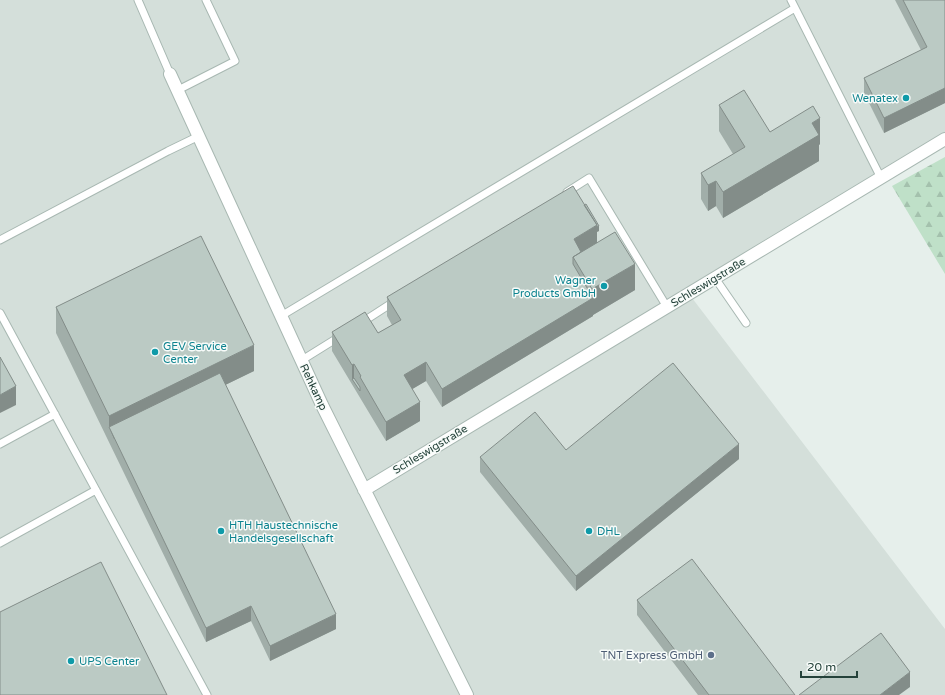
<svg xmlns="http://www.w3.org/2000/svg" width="945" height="695" viewBox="0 0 945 695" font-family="'Varela Round',sans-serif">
<defs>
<pattern id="forest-firs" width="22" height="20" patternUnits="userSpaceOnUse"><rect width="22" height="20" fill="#bfe0c8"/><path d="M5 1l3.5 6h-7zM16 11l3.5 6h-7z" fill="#a4c1ad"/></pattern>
</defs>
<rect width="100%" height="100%" fill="#e6efeb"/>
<!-- built -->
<path fill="#d4dfda" d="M0,0H945V139L689,294L945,629V695H0Z"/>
<!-- forest -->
<path fill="url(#forest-firs)" d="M945,157V274L892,186Z"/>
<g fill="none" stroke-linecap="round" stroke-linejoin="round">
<defs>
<path id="lane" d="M138,0L170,74
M791,0L881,178
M178,90L235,61L206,0
M567,192L589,178L667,307
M0,240L168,151L199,136
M715,278L746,323
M0,313L207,695
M281,316L795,8
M361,323L395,301
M302,360L339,337
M0,444L55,414
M0,543L96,490"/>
<path id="street" d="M170,74L322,405L467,695
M364,490L945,139"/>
</defs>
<!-- lane casing -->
<use href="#lane" stroke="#a8b8b2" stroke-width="9"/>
<!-- street casing -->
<use href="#street" stroke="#a8b8b2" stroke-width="14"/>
<!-- lane -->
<use href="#lane" stroke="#fff" stroke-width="7"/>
<!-- street -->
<use href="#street" stroke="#fff" stroke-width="12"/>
</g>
<!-- wall -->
<path fill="#a1aea9" d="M895,0H945V103L884,133L864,93V78L921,50Z
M719,105L770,132L820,144L819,145V161L723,218L716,206L708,211L701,199V173L733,154L719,131Z
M599,231L597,232V242L635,290L593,315V316L442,407L426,381L412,389L420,421L386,441L332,351V332L378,333L392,325L387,316V297Z
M56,307L254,371L225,385L336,629L270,661L251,621L206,642L56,333Z
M566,450L739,459L576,591L480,472V457Z
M637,600L795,695H698L637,615Z"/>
<!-- shaded-wall -->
<path fill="#838d89" d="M945,88V103L884,133V118Z
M820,118V144L819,145V161L723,218V192L812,123Z
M716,181V206L708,211V185Z
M597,225L599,226V231L597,232V244L574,258V239Z
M635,264V290L593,315V316L442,407V389L592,298V289Z
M254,345V371L114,439L109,427V416Z
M426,362V381L404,394V375Z
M354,364V382L352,379V365Z
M16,386V405L0,413V395Z
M420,402V421L386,441V422Z
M739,444V459L576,591V576Z
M251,606V621L206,642V628Z
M336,614V629L270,661V646Z
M910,672V687L899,695H880Z"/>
<!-- building -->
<path fill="#bbcac4" stroke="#838d89" d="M903,0H945V88L884,118L864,78L927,47Z
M744,90L770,132L813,106L820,118L812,123L819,135L723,192L716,181L708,185L701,173L745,147L719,105Z
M573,186L597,225L574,239L581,252L573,257V264L593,298L442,389L426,362L404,375L420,402L386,422L360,377L361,376L354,364L352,365L332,332L365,312L378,333L401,320L387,297Z
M586,204L599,226L597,227V225L584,205Z
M615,232L635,264L592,289L573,257Z
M201,236L254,345L109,416L56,307Z
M0,357L16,386L0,395Z
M673,363L739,444L576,576L480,457L535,412L566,450Z
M220,373L336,614L270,646L251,606L206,628L109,427Z
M354,378L360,387V391L352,379Z
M692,559L795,695H709L637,600Z
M101,562L167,695H0V612Z
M881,633L910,672L880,695H799Z"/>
<!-- markers -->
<g fill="#0f9aa8" stroke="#f7fbf9" stroke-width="1.5">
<circle cx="906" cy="98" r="4"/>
<circle cx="604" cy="286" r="4"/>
<circle cx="155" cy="352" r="4"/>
<circle cx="221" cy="531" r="4"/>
<circle cx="589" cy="531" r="4"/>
<circle cx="71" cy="661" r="4"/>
</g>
<circle fill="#5c6f8a" stroke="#f7fbf9" stroke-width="1.5" cx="711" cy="655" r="4"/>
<g text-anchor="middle" stroke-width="3" stroke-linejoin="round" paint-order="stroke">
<!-- culture labels -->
<g font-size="11" fill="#0d838f" stroke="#f7fbf9" text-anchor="start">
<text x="898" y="102" text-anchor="end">Wenatex</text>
<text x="596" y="284" text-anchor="end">Wagner<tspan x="596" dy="13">Products GmbH</tspan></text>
<text x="163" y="350">GEV Service<tspan x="163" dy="13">Center</tspan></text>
<text x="229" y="529">HTH Haustechnische<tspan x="229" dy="13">Handelsgesellschaft</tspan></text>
<text x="597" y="535">DHL</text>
<text x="79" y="665">UPS Center</text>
</g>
<!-- street labels -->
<g font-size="11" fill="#24423a" stroke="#f7fbf9">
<text transform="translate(708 282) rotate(-31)" y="4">Schleswigstraße</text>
<text transform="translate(314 387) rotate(65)" y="4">Rehkamp</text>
<text transform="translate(430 449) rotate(-31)" y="4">Schleswigstraße</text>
</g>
<!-- service labels -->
<g font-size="11" fill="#4e5e75" stroke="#f7fbf9" text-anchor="end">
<text x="703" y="659">TNT Express GmbH</text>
</g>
</g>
<!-- scale -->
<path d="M801 671v6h56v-6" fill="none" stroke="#24423a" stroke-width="2"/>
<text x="807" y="671" font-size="12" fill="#24423a" stroke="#f7fbf9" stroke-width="3" paint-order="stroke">20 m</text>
</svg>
